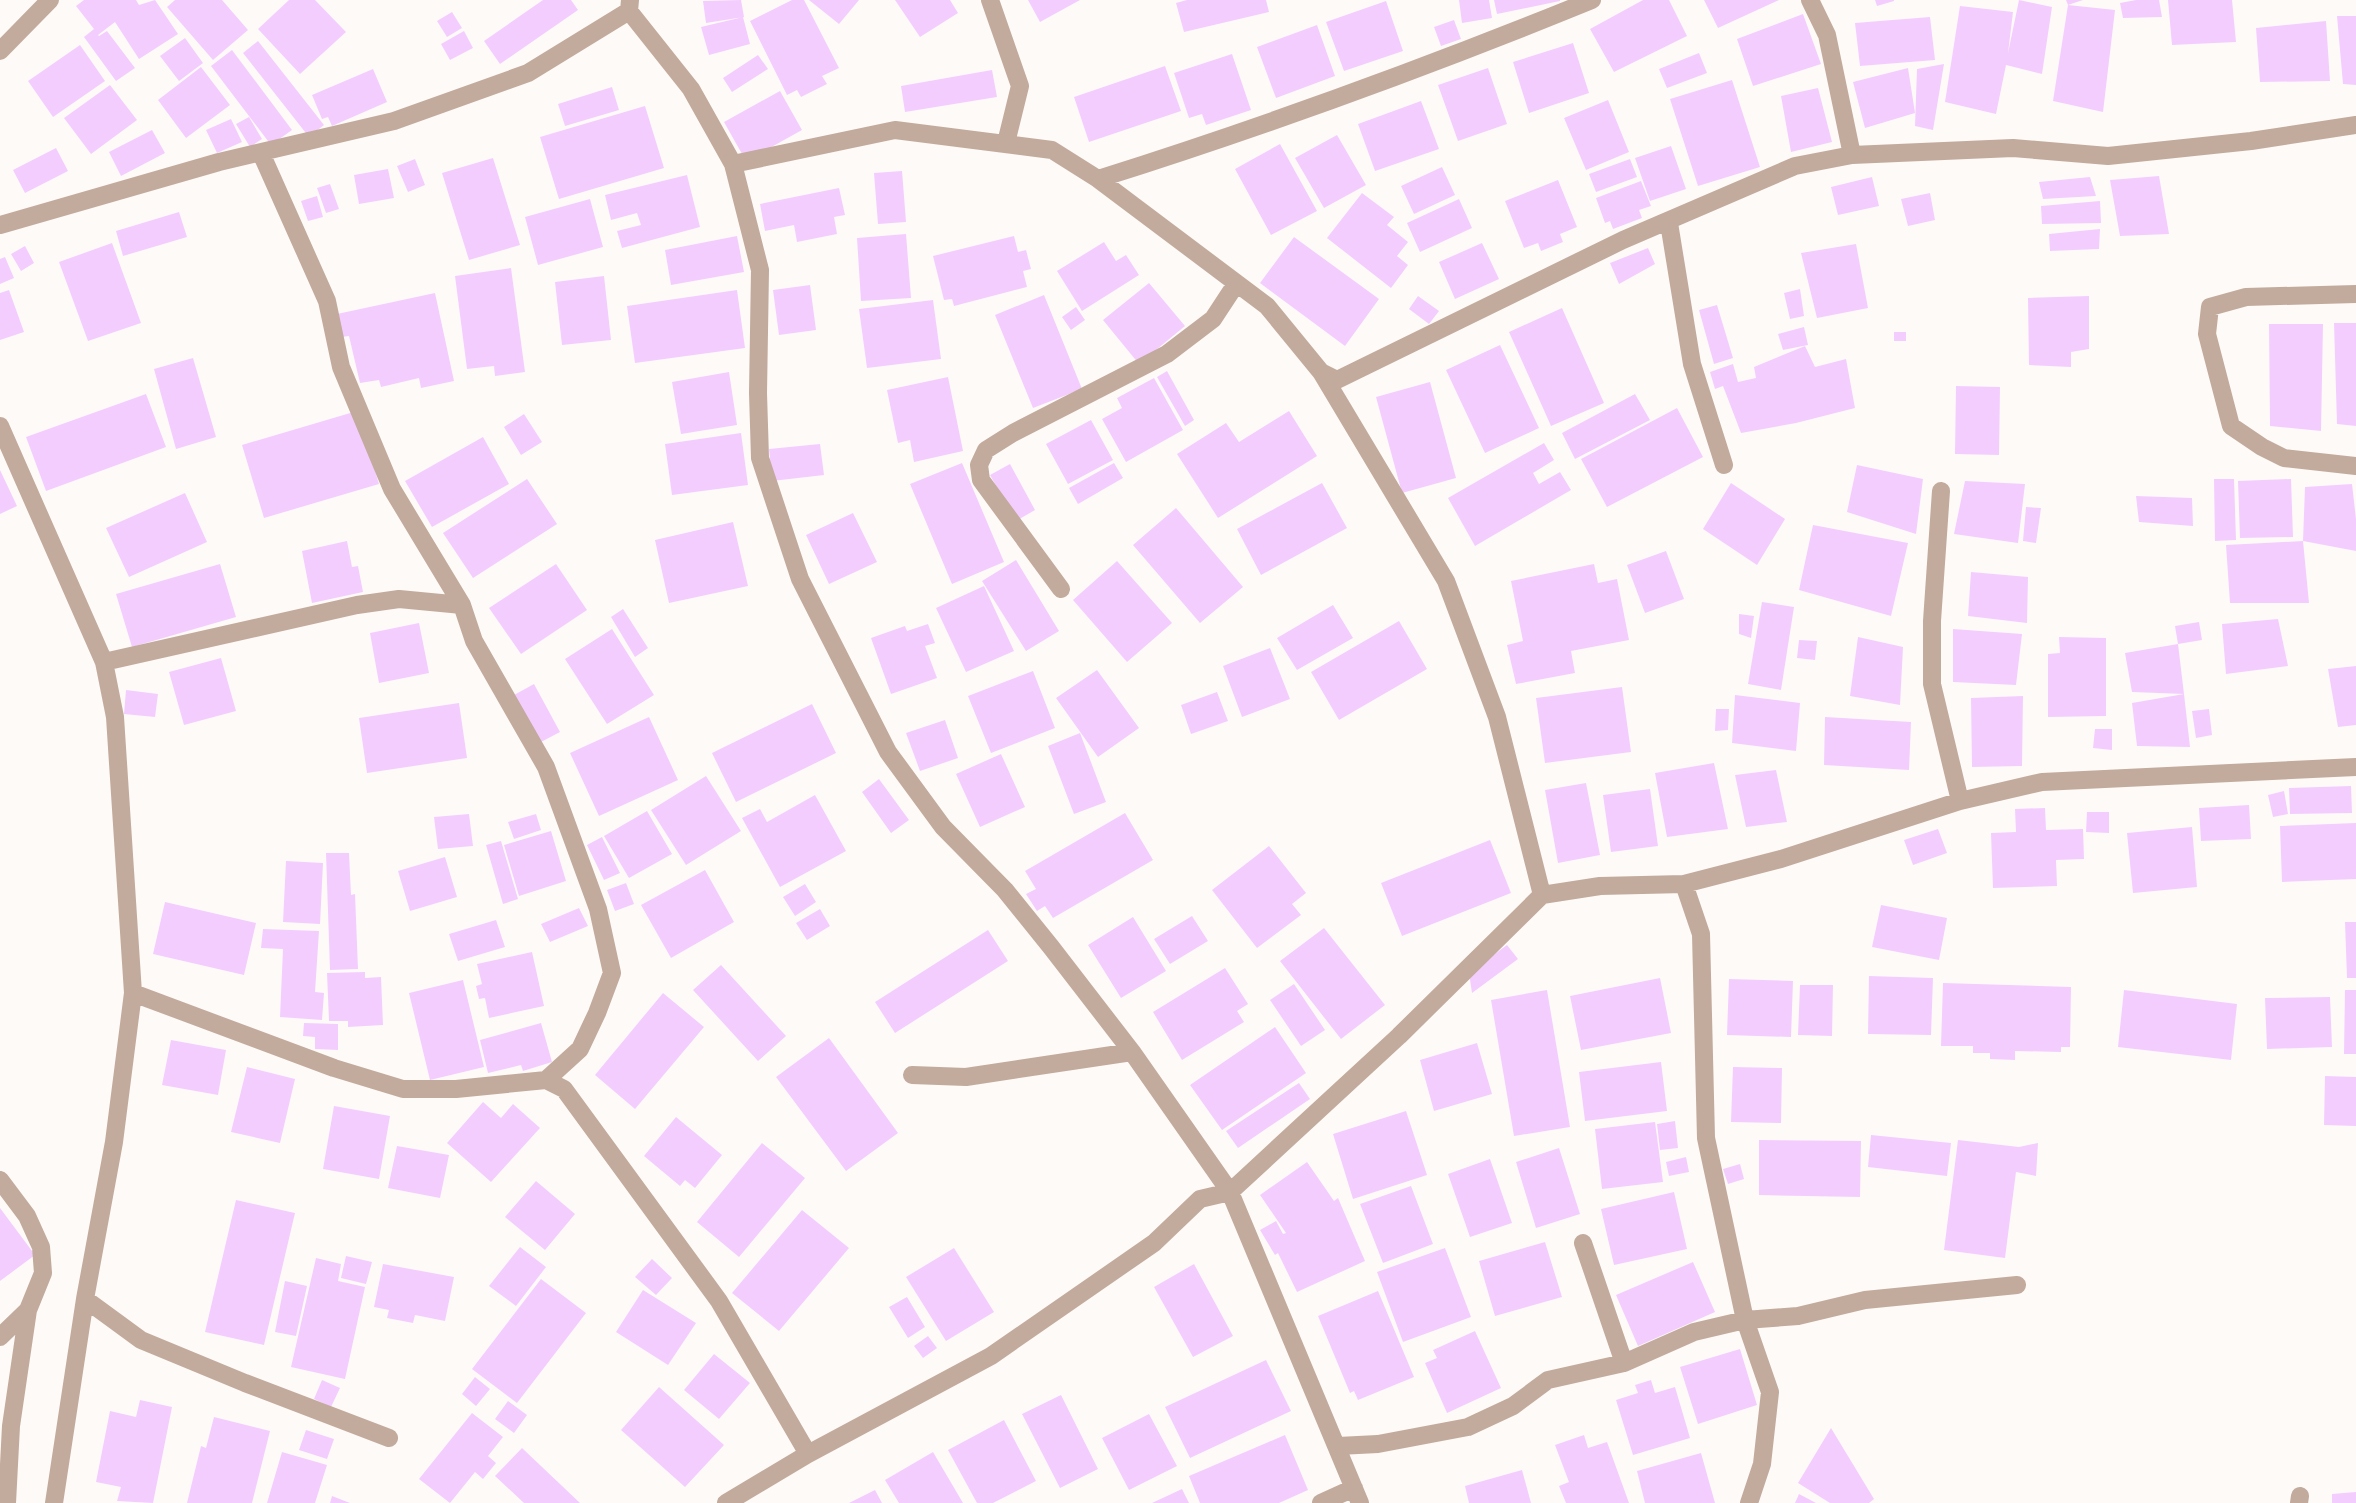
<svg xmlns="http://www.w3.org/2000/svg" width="2356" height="1503" viewBox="0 0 2356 1503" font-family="'Nunito Sans',sans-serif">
<rect width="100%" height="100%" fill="#fefaf7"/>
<!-- building -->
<path fill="#f4cdff" d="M84,0H136L139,5L155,0L178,34L139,59L115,22L98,35L99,36L107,31L135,68L116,81L84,37L94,29L76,6Z
M175,0H222L248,30L213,60L167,7Z
M289,0H315L346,32L300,74L258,29Z
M543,0H571L578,10L500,64L484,41Z
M741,0L744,17L706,23L703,1Z
M792,0H804L839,68L822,76L827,84L801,97L797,90L787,95L750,21Z
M809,0H859L839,24Z
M895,0H950L958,13L920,37Z
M1028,0H1080L1040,22Z
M1187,0H1266L1269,12L1184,32L1176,3Z
M1459,0H1489L1492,18L1462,23Z
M1494,0H1560V1L1497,14Z
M1643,0H1669L1687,36L1614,72L1590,29Z
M1704,0H1779L1718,28Z
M1875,0H1894V1L1877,6Z
M2019,0L2052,7L2042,74L2006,65L1996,114L1945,102L1960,6L2013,12L2008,53Z
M2066,0H2083L2068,5L2115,10L2103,112L2053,101L2068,5Z
M2136,0H2159L2162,17L2123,18L2120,3Z
M2168,0H2232L2236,42L2172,45Z
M1386,1L1403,51L1344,71L1326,22Z
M452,12L462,28L447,37L437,21Z
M1803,14L1821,64L1753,86L1737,39Z
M2337,16H2356V85L2343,84Z
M743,17L750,44L709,55L701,27Z
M1930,17L1935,60L1860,66L1855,23Z
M1454,20L1461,39L1441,46L1434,27Z
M2326,21L2330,81L2260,82L2256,28Z
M1317,25L1335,76L1276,98L1257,47Z
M464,31L473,48L450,60L441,44Z
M185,38L203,63L179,81L160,56Z
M258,41L324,125L309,137L243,53Z
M1573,43L1589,93L1529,113L1513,62Z
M80,45L105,81L53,117L28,81Z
M232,50L292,130L271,145L211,66Z
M1699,53L1707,73L1667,88L1659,69Z
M1232,54L1251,110L1206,125L1202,114L1189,118L1174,73Z
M758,55L768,69L732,92L723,78Z
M1944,64L1933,130L1915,126L1917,69Z
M1165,66L1181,111L1089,142L1074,97Z
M201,67L230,105L186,138L158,100Z
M1488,68L1507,124L1458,141L1438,85Z
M1908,68L1915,113L1865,128L1853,82Z
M373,69L387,102L332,126L328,117L322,119L312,95Z
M992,70L997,97L905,112L901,86Z
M1732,80L1760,167L1698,186L1670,99Z
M110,85L137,120L91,154L64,118Z
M612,87L619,110L565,126L558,104Z
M1818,88L1832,142L1791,152L1781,96Z
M780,91L802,130L746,161L724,122Z
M1608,100L1629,152L1586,170L1564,118Z
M1421,101L1439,149L1375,171L1358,124Z
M645,106L664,168L559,199L540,137Z
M249,117L262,139L250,147L236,124Z
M231,119L242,142L217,153L206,130Z
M152,130L165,153L121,176L109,152Z
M1337,135L1366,185L1324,208L1295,158Z
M1280,144L1317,211L1271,235L1235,169Z
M1671,146L1686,189L1650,201L1635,158Z
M56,148L68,171L25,193L13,170Z
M493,158L520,245L469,260L442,173Z
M415,159L425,185L408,192L397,166Z
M1630,159L1637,177L1596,192L1589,174Z
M1442,167L1455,195L1414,214L1401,186Z
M388,169L394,198L359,204L354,175Z
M902,171L906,222L878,224L874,173Z
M687,175L700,227L622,248L617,231L641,225L637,213L611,220L605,195Z
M2159,176L2169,234L2120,236L2110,180Z
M1872,177L1879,206L1838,215L1831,187Z
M2090,177L2096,196L2043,199L2039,182Z
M1558,180L1577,227L1560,234L1563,242L1541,251L1538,243L1524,248L1505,201Z
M1641,181L1651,206L1639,210L1642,218L1613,229L1610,221L1605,223L1596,198Z
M330,184L339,209L326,213L317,188Z
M839,188L845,215L834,217L837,234L797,242L794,225L765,231L760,204Z
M1362,193L1394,217L1387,225L1408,242L1397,256L1408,265L1391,288L1327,238Z
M1930,193L1935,220L1908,226L1901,199Z
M317,196L323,217L308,221L301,201Z
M590,199L603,247L538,265L525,217Z
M1459,199L1472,228L1420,252L1407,223Z
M2100,201L2101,223L2042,224L2041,206Z
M179,212L187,237L123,256L116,231Z
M2100,229L2099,249L2050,251L2049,234Z
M906,234L911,298L861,301L857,238Z
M737,236L744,272L671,285L665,250Z
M1014,236L1018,252L1026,250L1031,269L1023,271L1027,287L954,306L952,299L944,300L933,256Z
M1294,237L1379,299L1345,346L1260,283Z
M1104,242L1116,261L1126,255L1139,275L1082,311L1057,271Z
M112,243L141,323L88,341L59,262Z
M1482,243L1499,279L1455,299L1439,262Z
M1856,244L1868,308L1817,318L1801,253Z
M25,246L34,263L21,271L11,254Z
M1648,248L1655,264L1619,284L1610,263Z
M5,257L14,278L0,284V259Z
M511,268L525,372L495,376L494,366L467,369L455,276Z
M604,276L611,340L562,345L555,282Z
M1149,283L1185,326L1139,364L1103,320Z
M810,285L816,330L779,335L773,290Z
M1800,289L1804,316L1790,319L1784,293Z
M9,290L24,332L0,340V293Z
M737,290L745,348L635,363L627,306Z
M435,293L454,381L421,388L419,378L381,387L379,380L360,383L349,336L342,337L337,314Z
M1044,295L1082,389L1033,408L995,315Z
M1418,296L1439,311L1429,324L1409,309Z
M2089,296V349L2071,352V367L2029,365L2028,298Z
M933,300L941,359L867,368L859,309Z
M1717,305L1733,358L1714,364L1699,310Z
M1076,307L1085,320L1071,330L1062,317Z
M1562,308L1604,403L1551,426L1509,332Z
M2334,323H2356V426L2337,424Z
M2269,324H2323L2321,431L2270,426Z
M1804,327L1808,345L1783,350L1778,334Z
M1894,332H1906V341H1894Z
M1500,345L1539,428L1485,453L1446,370Z
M1805,346L1815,367L1846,359L1855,408L1796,423L1741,433L1723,386L1715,389L1710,372L1733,364L1738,382L1756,378L1754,367Z
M193,358L216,437L176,449L154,369Z
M1167,371L1194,420L1185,426L1157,377Z
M729,372L737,425L681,434L672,382Z
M948,377L963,451L914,462L910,440L898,443L887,390Z
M1154,378L1183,430L1126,462L1102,419L1122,408L1117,398Z
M1430,382L1456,478L1402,493L1376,397Z
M1956,386L2000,387L1999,455L1955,454Z
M146,394L166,447L46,491L26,437Z
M1635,394L1650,420L1575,459L1562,433Z
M1677,408L1703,457L1607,507L1581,459Z
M357,411L379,484L264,518L242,445Z
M1289,411L1317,456L1218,518L1177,454L1226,423L1239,442Z
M524,414L542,442L521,455L504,427Z
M1091,420L1113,460L1068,484L1046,444Z
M741,433L748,485L672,495L665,444Z
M483,437L509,484L432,527L405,481Z
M1544,443L1554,460L1533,473L1539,484L1560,472L1571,490L1475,546L1448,498Z
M820,444L824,475L772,481L769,449Z
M962,463L1004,562L952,584L910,484Z
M1114,463L1123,478L1078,504L1069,488Z
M1010,464L1035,510L1016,521L990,475Z
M1857,465L1923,479L1916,534L1847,512Z
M0,470L17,506L0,514Z
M527,479L557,524L473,578L443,533Z
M2214,479H2234L2236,540L2215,541Z
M2291,479L2293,537L2240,538L2238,481Z
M1965,481L2025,484L2018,543L1954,534Z
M1322,483L1347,528L1261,575L1237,529Z
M1731,483L1785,519L1757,565L1703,529Z
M2352,484L2356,519V551L2303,541L2305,487Z
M185,493L207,542L129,577L106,528Z
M2136,496L2192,498L2193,526L2139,522Z
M2026,507L2041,508L2036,543L2023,541Z
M1176,508L1243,587L1200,623L1133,545Z
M853,513L877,562L829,584L806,535Z
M733,522L748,586L669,603L655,540Z
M1813,525L1908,543L1891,616L1799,590Z
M347,541L352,567L358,566L363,592L312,603L302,551Z
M2303,541L2309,603H2230L2226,545Z
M1666,551L1684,599L1645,613L1627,565Z
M1016,560L1059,631L1026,651L982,581Z
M1117,561L1172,623L1127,662L1073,600Z
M220,564L236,617L132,647L116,594Z
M556,564L587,610L521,654L489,608Z
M1594,564L1598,583L1617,579L1629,640L1571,651L1575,673L1516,684L1507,645L1523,641L1511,581Z
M1971,572L2028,577L2027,623L1968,616Z
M984,586L1014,651L966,672L936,608Z
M1762,602L1794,607L1781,690L1748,684Z
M1333,605L1353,638L1297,670L1277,638Z
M623,609L648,648L635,657L611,617Z
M1739,614L1754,616L1751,638L1739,634Z
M2278,619L2288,666L2226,674L2222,624Z
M1399,621L1427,669L1339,720L1311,672Z
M2199,622L2202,640L2178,644L2175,626Z
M419,623L429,673L379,683L370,633Z
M928,624L935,643L925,646L937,678L891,694L871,638L905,626L907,631Z
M612,629L654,695L607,724L565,659Z
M1953,629L2022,634L2016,685L1953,682Z
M1858,637L1903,647L1900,705L1850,696Z
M2059,637L2106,638V716L2048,717V654L2060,653Z
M1799,640L1817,641L1815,660L1797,658Z
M2178,644L2184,694L2132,692L2125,653Z
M1270,648L1290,699L1242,717L1223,666Z
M221,658L236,711L184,725L169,672Z
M2356,666V725L2338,727L2328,669Z
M1097,670L1139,728L1098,757L1056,698Z
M1033,671L1055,728L991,753L968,696Z
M534,684L560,732L541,742L514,695Z
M1622,687L1631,752L1545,763L1536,698Z
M126,690L158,694L155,717L124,714Z
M1217,692L1228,721L1191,734L1181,705Z
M2184,694L2190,747L2137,746L2132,703Z
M1735,695L1800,703L1796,751L1732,743Z
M2023,696L2022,766L1972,767L1971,698Z
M459,703L467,758L367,773L359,718Z
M812,704L836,753L736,802L712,753Z
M1716,709H1729L1728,730L1715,731Z
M2209,709L2212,735L2196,738L2192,711Z
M649,717L678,780L599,816L570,753Z
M1825,717L1911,722L1909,770L1824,765Z
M945,720L958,758L920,771L906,733Z
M2095,729H2112V750L2093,748Z
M1080,733L1106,802L1074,814L1048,746Z
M1001,754L1025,807L980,827L956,774Z
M1714,763L1728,829L1667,837L1655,773Z
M1776,770L1787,822L1746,827L1735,775Z
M706,776L741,831L686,865L651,810Z
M879,779L909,820L891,833L862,792Z
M1586,783L1600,855L1558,863L1545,790Z
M2351,786L2352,813L2290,814L2289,788Z
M1650,789L1658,846L1611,852L1603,795Z
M2284,791L2288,814L2273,817L2268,795Z
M815,795L846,851L780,887L742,818L760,809L767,822Z
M2249,805L2251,839L2201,841L2199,808Z
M2045,808L2046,830L2083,829L2084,859L2056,860L2057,886L1993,888L1991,833L2016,832L2015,809Z
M647,811L672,854L629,878L604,836Z
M2087,812H2109V833L2086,832Z
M1125,813L1153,860L1053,918L1045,906L1037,911L1026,894L1036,889L1025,871Z
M469,814L473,846L438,849L434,817Z
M536,814L541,830L514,839L508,822Z
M2356,823V879L2282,882L2280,826Z
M2192,827L2197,887L2133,893L2127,833Z
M1938,829L1947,853L1913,865L1904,840Z
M551,831L566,881L519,896L504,845Z
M602,837L620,873L604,880L587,845Z
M1490,840L1511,893L1402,936L1381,883Z
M501,841L518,899L503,904L486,845Z
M1269,846L1306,893L1292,904L1301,915L1257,948L1212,890Z
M326,853H349L351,895L355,894L358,969L330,970Z
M445,857L457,897L410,911L398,871Z
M286,861L323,863L320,924L283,922Z
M705,870L734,922L671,958L641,905Z
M626,883L634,904L615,911L607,890Z
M805,884L816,902L795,916L783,897Z
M165,902L256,923L244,975L153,954Z
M1881,905L1947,918L1939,960L1872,947Z
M579,908L588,926L550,942L541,924Z
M820,909L830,926L807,940L796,923Z
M1192,916L1208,941L1170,964L1154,939Z
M1133,917L1166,971L1121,998L1088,945Z
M496,920L505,947L458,961L449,934Z
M2345,922H2356V978H2347Z
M1324,928L1385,1005L1341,1039L1280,961Z
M263,929L319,931L315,992L324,993L322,1020L280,1017L283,949L261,948Z
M988,930L1008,961L895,1033L875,1002Z
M1507,945L1518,959L1472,993L1469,973Z
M532,952L544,1006L489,1018L485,998L479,999L476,986L482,984L477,964Z
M721,965L786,1036L758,1061L693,990Z
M1225,968L1248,1004L1237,1011L1244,1022L1182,1060L1153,1012Z
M365,972V978L381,977L383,1025L348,1027V1021H329L327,973Z
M1869,976L1933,978L1931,1035L1868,1034Z
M1660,978L1671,1033L1581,1050L1570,996Z
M1729,979L1793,981L1791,1037L1727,1035Z
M463,980L484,1067L430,1080L409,993Z
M1943,983L2071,987L2070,1047H2061V1052L2015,1051V1060L1990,1059V1053H1973V1046H1941Z
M1294,984L1325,1030L1301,1046L1270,1000Z
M1800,985H1833L1832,1036L1798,1035Z
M1547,990L1570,1127L1514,1136L1491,1000Z
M2124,990L2237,1004L2231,1060L2118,1047Z
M2345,990H2356V1054H2344Z
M663,993L704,1027L635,1109L595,1075Z
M2330,997L2332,1047L2267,1049L2265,998Z
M304,1023L338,1024V1050L315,1049V1037L303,1036Z
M541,1023L552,1062L523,1071L521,1065L488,1073L480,1040Z
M1275,1027L1306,1073L1222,1130L1190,1085Z
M829,1038L898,1133L846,1171L776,1077Z
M171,1040L226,1050L218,1095L162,1085Z
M1477,1043L1492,1094L1434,1111L1420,1060Z
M1661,1062L1667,1111L1585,1121L1579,1072Z
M247,1067L295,1079L280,1143L231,1132Z
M1733,1067L1782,1068L1781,1123L1731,1122Z
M2325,1076L2356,1077V1126L2324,1125Z
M1299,1083L1310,1099L1238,1148L1226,1131Z
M483,1102L501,1118L513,1104L540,1128L491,1182L447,1143Z
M334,1106L390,1116L379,1179L323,1169Z
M1406,1111L1427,1175L1353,1199L1333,1134Z
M676,1117L722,1155L695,1188L685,1180L680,1186L644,1156Z
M1675,1121L1678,1148L1660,1150L1657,1124Z
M1655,1122L1663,1182L1602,1189L1595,1129Z
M1871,1135L1951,1143L1947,1176L1868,1167Z
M1759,1140L1861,1141L1860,1197L1759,1195Z
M1958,1140L2019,1147L2038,1143L2036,1176L2016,1172L2005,1258L1944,1250Z
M762,1143L805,1178L739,1257L697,1222Z
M397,1146L449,1155L440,1198L388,1188Z
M1559,1148L1580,1214L1536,1228L1516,1162Z
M1686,1157L1689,1172L1669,1176L1666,1162Z
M1490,1159L1512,1223L1470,1237L1448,1174Z
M1307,1162L1334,1201L1338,1198L1365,1261L1297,1292L1278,1253L1275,1255L1260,1230L1276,1221L1283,1234L1286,1233L1260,1195Z
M1740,1164L1744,1179L1728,1184L1723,1169Z
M536,1181L575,1214L545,1250L505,1217Z
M1411,1186L1433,1244L1383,1263L1360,1204Z
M1674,1192L1687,1249L1614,1265L1601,1209Z
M236,1200L295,1213L264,1345L205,1332Z
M0,1208L35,1255L0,1281Z
M802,1210L849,1248L779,1331L732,1293Z
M1545,1242L1562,1297L1495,1316L1479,1261Z
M520,1247L546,1267L516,1306L489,1286Z
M954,1248L994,1312L946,1341L906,1277Z
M1445,1248L1471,1317L1403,1342L1377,1272Z
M346,1256L372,1262L366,1284L341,1278Z
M316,1258L341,1264L338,1281L365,1287L345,1379L291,1367Z
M652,1259L672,1278L656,1295L635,1277Z
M1693,1262L1715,1312L1638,1346L1616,1295Z
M383,1264L454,1277L445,1321L415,1315L413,1323L387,1318L389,1310L374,1307Z
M1194,1264L1233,1336L1193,1357L1154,1287Z
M541,1279L586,1313L517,1403L472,1369Z
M285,1281L307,1286L296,1336L275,1332Z
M643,1290L696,1323L668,1365L616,1332Z
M1378,1291L1414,1377L1358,1400L1354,1391L1350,1393L1318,1316Z
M907,1297L925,1327L908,1338L889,1307Z
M1475,1331L1501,1388L1447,1413L1425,1363L1437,1358L1433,1350Z
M928,1336L937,1348L923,1358L914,1346Z
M1740,1349L1757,1405L1698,1424L1680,1367Z
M714,1354L750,1383L719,1419L684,1390Z
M1266,1360L1291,1411L1190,1458L1165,1407Z
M475,1377L490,1389L476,1406L462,1394Z
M322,1380L340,1388L331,1407L314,1399Z
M1651,1380L1655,1393L1675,1387L1690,1438L1633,1455L1616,1400L1638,1393L1635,1385Z
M659,1387L724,1445L685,1487L621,1430Z
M1061,1395L1098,1469L1060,1488L1022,1414Z
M140,1400L172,1407L153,1503L117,1501L121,1487L96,1482L110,1411L136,1417Z
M508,1401L527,1415L514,1433L495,1419Z
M472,1413L503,1437L488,1456L496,1463L483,1479L475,1472L450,1503L419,1479Z
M1149,1414L1177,1466L1129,1490L1102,1438Z
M214,1417L270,1431L252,1503H187L201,1446L206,1448Z
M1004,1420L1036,1481L993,1503H977L948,1450Z
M1831,1428L1874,1499L1869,1503H1830L1798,1483Z
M306,1430L334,1439L327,1459L299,1450Z
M1285,1435L1308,1490L1279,1503H1200L1189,1476Z
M1584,1435L1588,1448L1607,1442L1629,1503H1566L1559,1486L1569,1482L1555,1445Z
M522,1448L580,1503H524L495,1476Z
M282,1452L327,1465L315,1503H267Z
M933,1452L963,1503H899L885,1480Z
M1701,1453L1715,1503H1645L1637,1471Z
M1522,1470L1531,1503H1469L1465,1486Z
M1182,1489L1189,1503H1152Z
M875,1490L882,1503H849Z
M2356,1492V1503H2332V1494Z
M1799,1494L1816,1503H1795Z
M332,1496L350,1503H330Z"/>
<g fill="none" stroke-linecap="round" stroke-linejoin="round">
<!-- minor -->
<path stroke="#c2aa9c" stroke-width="18" d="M990,0L1020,86L1006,143
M1810,0L1827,35L1852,155
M629,11L691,89L733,164L760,270L758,393L760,458L800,579L888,752L943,827L1005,890L1051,947L1132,1052L1230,1192L1360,1503
M0,51L50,0
M261,153L327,301L341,367L392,489L462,605L474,641L546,767L598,909L612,973L597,1013L580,1049L546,1080
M733,164L895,130L1052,150L1098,179L1267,306L1321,372L1446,581L1497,717L1542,895
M1098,179C1266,126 1430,66 1592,0
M1669,223L1692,364L1724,465
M0,225L219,162L394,121L528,73L629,11L630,0
M2356,294L2246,297L2210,307L2207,334L2231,426L2262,447L2284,458L2356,466
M1321,372L1337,380L1623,240L1795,166L1852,155L2013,148L2108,156L2251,141L2356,125
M0,426L104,662L115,717L133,993L114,1142L85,1299L54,1503
M1941,491L1932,621V684L1960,801
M1061,589L981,480L979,465L986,450L1013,433L1167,354L1213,319L1236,284
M104,662L357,605L399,599L462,605
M1684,884L1701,934L1706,1138L1745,1320L1770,1392L1762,1464L1749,1503
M133,993L334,1068L403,1089H456L546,1080L564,1089L719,1301L808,1454
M912,1075L966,1077L1132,1052
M0,1180L27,1216L41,1247L43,1273L28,1310L11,1426L7,1503
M1583,1243L1624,1363
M85,1299L141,1340L245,1383L389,1438
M0,1337L28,1310
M1338,1446L1378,1444L1468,1427L1513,1406L1548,1380L1624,1363L1694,1332L1745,1320L1798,1316L1865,1300L2017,1285
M726,1503L808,1454L991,1356L1154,1243L1200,1199L1230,1192L1399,1036L1542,895L1600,886L1684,884L1781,859L1960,801L2042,782L2356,767
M1321,1503L1354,1488
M2299,1503L2300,1496"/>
</g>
</svg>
